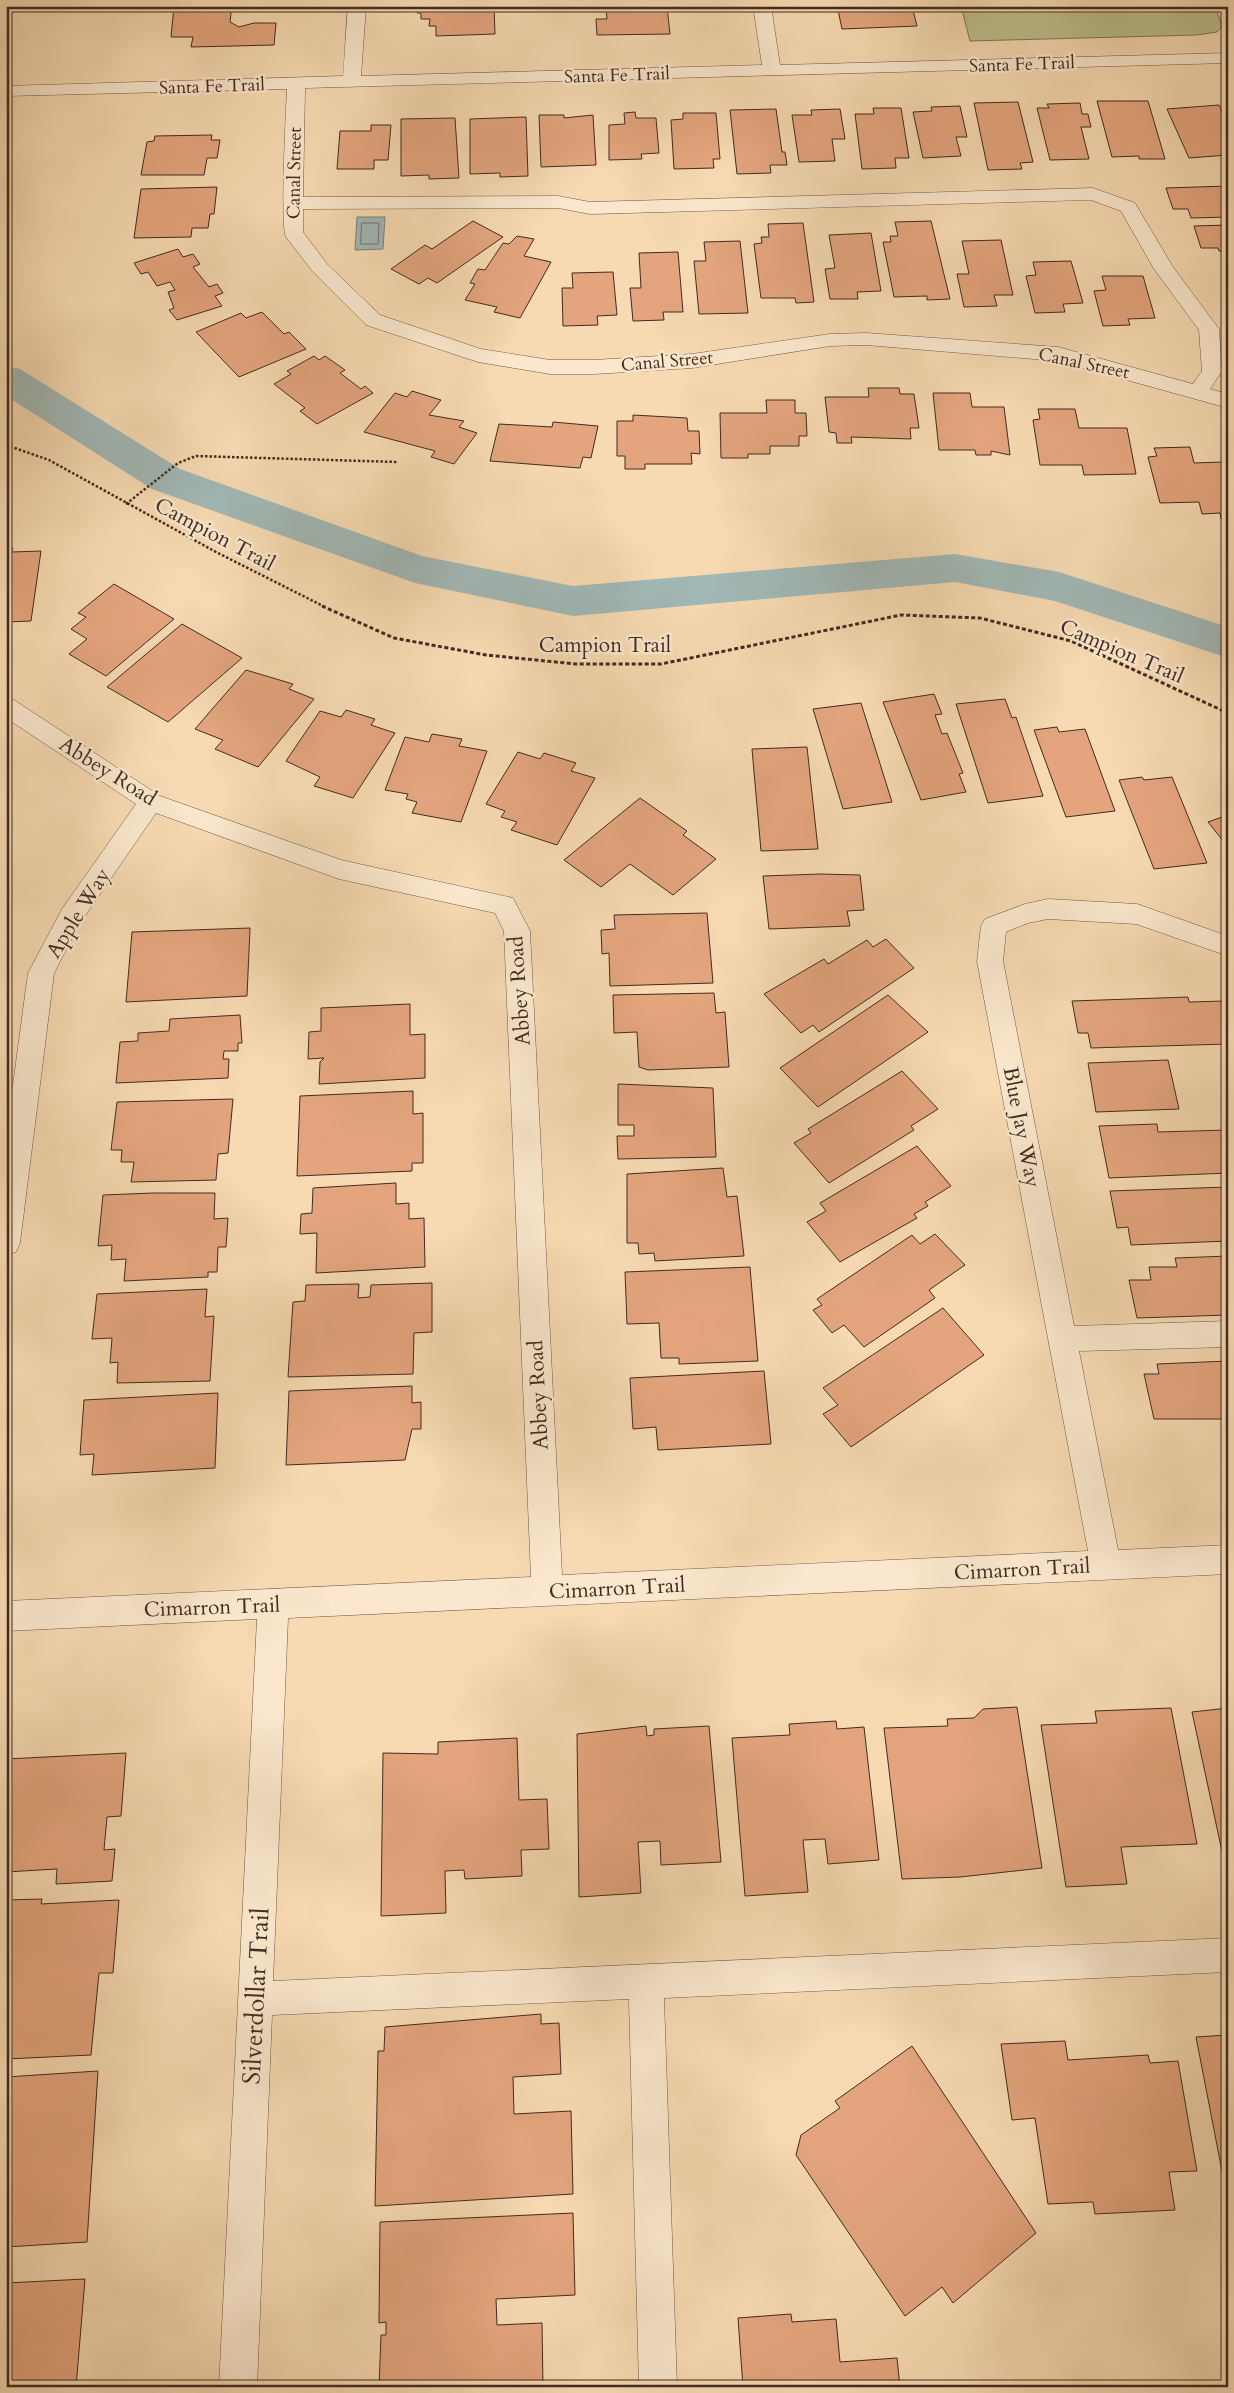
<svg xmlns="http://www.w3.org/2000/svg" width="1234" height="2393" viewBox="0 0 1234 2393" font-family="Cardo,serif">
<rect width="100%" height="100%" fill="#f7dab2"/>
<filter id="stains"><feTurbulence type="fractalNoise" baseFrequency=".004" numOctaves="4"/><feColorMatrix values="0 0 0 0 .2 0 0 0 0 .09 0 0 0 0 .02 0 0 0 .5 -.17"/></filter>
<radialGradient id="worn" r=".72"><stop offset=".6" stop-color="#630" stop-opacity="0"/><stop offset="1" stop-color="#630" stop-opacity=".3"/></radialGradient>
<!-- green -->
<path fill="#bcc08d" stroke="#7e7658" d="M961,6H1215L1222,26L1217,32L1196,35L970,41Z"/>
<!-- water -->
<path fill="#a1b8b6" stroke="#7b807b" d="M357,217H385L383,249L355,250Z"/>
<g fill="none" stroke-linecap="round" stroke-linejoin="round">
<!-- shore -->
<path stroke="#71726c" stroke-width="1" d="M362,223H379L378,244H361Z"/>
<!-- canal -->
<path fill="#a1b8b6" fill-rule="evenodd" d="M6,366L20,369L180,469L422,556L573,586L955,554L1059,572L1228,627V658L1055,601L955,582L573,616L415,583L152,489L6,396Z"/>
</g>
<!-- building -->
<path fill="#e4a57e" stroke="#412b22" d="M174,6H237L236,10L231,13L230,22L239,27L254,23H276L274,45L191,47L193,37H171Z
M418,6H494L495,34L436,36V26H429L430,19H421V13H417Z
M582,6H667L670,34L597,35L596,19H607L606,8Z
M862,6H912L917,26L842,29L838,10L863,9Z
M1097,101H1148L1165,159H1139V156L1112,157Z
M1018,102L1033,162L1020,163L1022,169L988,170L974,103Z
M1080,103L1082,114H1088L1091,127H1081L1089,159L1050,160L1037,108H1049L1047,104Z
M1219,105L1228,124V155L1189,158L1167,109Z
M960,106L967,137H956L961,156L923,158L913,112L932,111L931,107Z
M873,108H901L909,158H895L896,168L862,169L855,114H874Z
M776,109L782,152H785L787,165H770L771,173L737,174L730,110Z
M840,109L845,139H832L835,161L799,162L792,115H812L811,110Z
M635,112L636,118H656L659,153L641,154L642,159L609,160V125L625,124L624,113Z
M683,113H716L720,159H713L714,168L674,169L671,120L683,119Z
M539,115H564V118L593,115L596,165L541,167Z
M526,117L528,176L500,177V173L470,174V119Z
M455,118L459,178L429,179V175L401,176V119Z
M371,125H391L388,160H374V169H337L340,131H371Z
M212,135L211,140H220L217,158H207L204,175H141L147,142L154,141L155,136Z
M1228,186V217L1191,218L1188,209H1173L1166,188Z
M217,187L214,214H210L208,228H192L191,237L134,238L141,189Z
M473,221L503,237L437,283L428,278L419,284L391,269L425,245L432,249Z
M931,221L950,299L927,300V296L894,297L883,242H891L890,236H898L895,222Z
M803,223L814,302L796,303L795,298H761L754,244L762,243L761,237H769L768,224Z
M1228,225V251H1219L1218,248H1201L1194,226Z
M871,233L881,291L857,292L858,299H830L825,269L835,268L829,235Z
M517,236L534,239L524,256L551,262L520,318L494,312L497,307L465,300L475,284L470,283L478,269L485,270L503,243L509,244Z
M1001,240L1013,295H994L997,306L964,307L957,274H969L962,241Z
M740,241L748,313L699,314L694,261H706L704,242Z
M178,249L183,257L193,254L200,264L193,267L209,287L217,284L223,293L215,296L222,306L177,320L169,310L174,308L168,292L175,290L170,282L157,286L148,272L141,274L134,263Z
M678,252L683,312H663L664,320L633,321L630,288H641L639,253Z
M1071,261L1083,303L1063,304L1065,312L1035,313L1026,276L1036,275L1033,262Z
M613,272L617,315L597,316L598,325L563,326L562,288H573L572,273Z
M1102,276H1143L1155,318L1128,319L1130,325L1103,326L1094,291L1106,290Z
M262,312L284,334L289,332L306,349L239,377L196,332L241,313L246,318Z
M314,356L319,360L325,356L345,370L340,373L361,389L365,386L373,393L317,424L300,411L305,408L274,384L291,374L287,371Z
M868,388H899L900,394H914L919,428H910L911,439L851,437L852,443H837L836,433L829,432L825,397H869Z
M412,391L441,400L429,415L464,421L459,427L477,433L454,464L431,457L435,451L364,432L395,393L407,397Z
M933,393H970L972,407H1004L1010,455L991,451V455H976L975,450H939Z
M766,400H795V413H806L807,436H799V446H770V454H748V458H721L720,413H767Z
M1038,409H1075L1079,428H1127L1136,474L1084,475L1082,465H1040L1033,420L1040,419Z
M633,415L687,418L688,431H699L700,454L691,453L692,464H645V469H625V456H617V421H633Z
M553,422L598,426L591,458L583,457L580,468L490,461L499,424L552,427Z
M1190,447L1194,463L1223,462L1225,471H1228V519H1221L1220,513L1202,514L1199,502L1160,503L1148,457L1157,456L1154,448Z
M6,548H13L12,552L41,551L31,621L6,622Z
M114,584L174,619L106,676L69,654L87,639L71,629L86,617L78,613Z
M182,624L242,658L168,722L107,687Z
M246,670L293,684L289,689L314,699L258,767L215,749L223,740L195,729Z
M934,694L942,714L935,715L942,734L947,733L963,773L959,774L966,792L921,800L883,702Z
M1005,699L1012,718L1016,717L1043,796L988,803L956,704Z
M861,703L892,802L843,809L813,709Z
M346,710L375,719L371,725L395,733L353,798L314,786L320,777L286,761L320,711L341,717Z
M1057,727L1059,732L1085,729L1115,811L1066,817L1034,730Z
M432,734L462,739L459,746L487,751L461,822L412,813L417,802L406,799L408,794L385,790L405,737L429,742Z
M807,747L818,849L761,851L752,749Z
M518,752L540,759L544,753L576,763L571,771L595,778L557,845L511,830L517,822L501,817L505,811L486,804Z
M1142,777L1144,780L1172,777L1207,863L1154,869L1119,780Z
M640,798L687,831L683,835L716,859L673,895L630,864L601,887L564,860Z
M1228,815V847L1208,822Z
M820,874L860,875L864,910L847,911L850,926L769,929L763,876Z
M707,913L713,983L610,986L609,953L602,954L601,930L615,929L614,915Z
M250,928L247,996L126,1002L132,932Z
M886,939L914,968L819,1032L813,1025L801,1033L764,994L824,959L828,964L867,940L873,947Z
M714,993L716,1013L725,1012L729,1067L648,1070L639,1067L637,1032L614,1033L613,995Z
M888,995L928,1032L818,1107L780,1068Z
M1188,997L1189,1002L1224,1001L1228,1018V1044L1091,1048L1088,1033H1078L1072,1001Z
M410,1004V1035L425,1034V1078L319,1084L320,1062L324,1058L308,1059L309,1032L321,1031V1008Z
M240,1015L242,1043H238V1051H224L223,1059H229L228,1078L116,1083L120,1042L138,1041V1033L169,1031L170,1019Z
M1168,1060L1179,1109L1096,1112L1088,1063Z
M902,1071L938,1109L911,1126L914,1130L829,1183L794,1143L811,1133L808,1129Z
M618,1084L713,1088L716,1157L618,1159L617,1136H634V1125H618Z
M413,1091V1114L423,1113V1163H412V1171L297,1176L300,1096Z
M233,1099L228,1153L218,1154L216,1180L131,1182L134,1162H121L122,1150H111L117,1102Z
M1157,1124L1158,1132L1227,1130L1228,1173L1109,1178L1099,1126Z
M917,1146L951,1186L925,1202L928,1206L914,1214L917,1218L840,1262L807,1222L826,1211L820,1203Z
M723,1168L727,1197L737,1196L744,1256L655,1261L654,1253L639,1254L638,1243H627V1174Z
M396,1183V1204L409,1203V1219L424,1218L425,1267L316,1273L317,1233L300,1234L301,1214L312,1213L313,1188Z
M1228,1187V1241L1131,1245L1128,1227L1117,1228L1110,1191Z
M153,1193H215L214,1219L228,1218L226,1247H218L217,1272H208V1277L124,1281L126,1259L111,1260L112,1245L98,1246L103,1195Z
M935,1234L965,1265L929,1290L935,1298L864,1347L844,1325L832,1333L813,1310L822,1305L817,1299L912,1235L920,1244Z
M1228,1256V1315L1137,1318L1129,1280H1151L1149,1267H1177L1175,1258Z
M750,1267L758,1361L679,1364V1358H661L659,1323L627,1324L625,1272Z
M432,1283V1332L414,1333L413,1374L288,1377L293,1302L305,1301L306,1285L359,1284L358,1298L370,1297L371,1285Z
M207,1289L205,1317L214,1316L210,1381L117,1383L118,1362L110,1363L112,1338L92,1339L97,1294Z
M943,1308L984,1355L851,1447L823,1414L838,1405L823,1388Z
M1228,1361V1419H1154L1144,1374H1159L1157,1364Z
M764,1371L771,1444L658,1450L656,1427L633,1429L630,1378Z
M412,1386V1403L421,1402V1429H412L405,1460L286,1465L289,1391Z
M218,1393L215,1468L92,1475L94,1454L80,1455L84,1400Z
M1017,1707L1042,1868L960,1877L902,1879L884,1728L948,1726L947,1719L974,1718L983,1709Z
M1171,1708L1197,1844L1121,1847L1127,1884L1066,1887L1041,1725L1097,1723L1095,1711Z
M1228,1708V1870H1226L1192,1712Z
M836,1721L837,1729L864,1727L879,1860L828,1864L825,1839L803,1840L808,1892L745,1896L732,1738L790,1735L789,1724Z
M646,1726L647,1736L654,1735V1729L709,1726L721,1862L661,1865L660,1841L638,1842L641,1893L579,1897L577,1734Z
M517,1738L519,1800L547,1799L549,1849L521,1850L522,1876L465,1879L464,1870L445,1871L446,1913L381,1916L383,1753L438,1754V1742Z
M126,1753L121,1816L107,1817L104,1850L115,1849L112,1881L56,1884L57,1869L6,1872V1759Z
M42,1899L41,1904L119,1900L113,1973H99L91,2055L6,2059V1900Z
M541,2014V2024L559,2023L561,2074L513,2077L514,2114L571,2111L573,2194L375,2206L378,2051H384L385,2027Z
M1228,2035V2202L1196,2037Z
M1065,2041L1068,2060L1148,2055L1150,2063L1178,2061L1197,2171L1169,2172L1175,2210L1095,2214L1093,2202L1048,2204L1035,2118L1012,2120L1001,2044Z
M912,2046L1036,2233L953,2303L942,2287L905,2316L796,2155L801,2135L840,2108L835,2101Z
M98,2071L87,2242L6,2247V2077Z
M573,2213L575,2295L496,2299L497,2325L542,2323L543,2387H379L381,2335H386V2322L379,2323L380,2222Z
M85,2279L76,2387H6V2283Z
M791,2314L792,2322L836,2319L840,2362L897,2358L900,2387H743L738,2318Z"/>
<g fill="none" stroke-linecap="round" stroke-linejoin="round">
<defs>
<path id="minor" d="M348,6H366L361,76L762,65L753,6H771L780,65L1228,53V63L305,88L303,197L558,196L590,202L1093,188L1135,203L1173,267L1219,329L1222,371L1210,389L1228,394V408L1058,361L866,345L830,346L692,368L594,374H550L478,362L366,325L313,272L286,237C280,228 286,109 287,89L6,96V86L343,76ZM1091,200L1121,211L1154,269L1199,330L1202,371L1193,384L1058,347L866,333L830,334L692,354L594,360H550L481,349L380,315L327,264L303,232V209L558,208L590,214Z
M6,698L14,700L160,796L341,860L513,898L530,931L562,1575L1088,1551L977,961L981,926L985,919L1025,904L1048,899L1137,904L1228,936V956L1136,924L1048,919L1028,923L1006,932L1003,961L1074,1326L1228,1321V1347L1079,1351L1118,1550L1228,1545V1574L288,1618L273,1981L1228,1938V1972L664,1998L677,2387H639L629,1999L272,2015L257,2387H219L257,1619L6,1631V1601L531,1577L504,931L495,913L339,879L156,813L80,923L54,973L20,1243L16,1252L6,1255V1137L28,973L62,909L136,804L6,718Z"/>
</defs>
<!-- minor casing -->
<use href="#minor" stroke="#6e5746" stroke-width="1"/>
<!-- path-far1 -->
<path stroke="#412b22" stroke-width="2.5" stroke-dasharray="2.5 2" stroke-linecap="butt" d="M6,445L49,460L216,552L325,607
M126,504L178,463L196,456L397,462"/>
<!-- path -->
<path stroke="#412b22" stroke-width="3" stroke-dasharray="4 2.5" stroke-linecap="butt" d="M322,606L394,638L486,655L576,664H661L901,615L980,618L1071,641L1228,713"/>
<!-- minor -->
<use href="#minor" fill="#fae7cd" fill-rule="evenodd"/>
</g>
<g text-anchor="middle" stroke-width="5" stroke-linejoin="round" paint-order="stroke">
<!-- far-street labels -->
<g font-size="18" fill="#412b22" stroke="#fae7cd">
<text transform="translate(1022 64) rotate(-2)" y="6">Santa Fe Trail</text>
<text transform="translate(617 75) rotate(-2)" y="6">Santa Fe Trail</text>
<text transform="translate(212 86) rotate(-2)" y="6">Santa Fe Trail</text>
<text transform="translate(294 173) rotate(-89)" y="6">Canal Street</text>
<text transform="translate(667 361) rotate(-5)" y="6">Canal Street</text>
<text transform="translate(1084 363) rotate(12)" y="6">Canal Street</text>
</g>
<!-- street labels -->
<g font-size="21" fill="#412b22" stroke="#fae7cd">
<text transform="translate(215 534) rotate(28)" y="7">Campion Trail</text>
<text x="605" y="652">Campion Trail</text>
<text transform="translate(1122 651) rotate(23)" y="7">Campion Trail</text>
<text transform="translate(108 771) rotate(32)" y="7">Abbey Road</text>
<text transform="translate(78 913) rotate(-58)" y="7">Apple Way</text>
<text transform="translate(519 991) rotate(-94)" y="7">Abbey Road</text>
<text transform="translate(1022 1127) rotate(79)" y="7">Blue Jay Way</text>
<text transform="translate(538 1395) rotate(-93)" y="7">Abbey Road</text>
<text transform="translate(1022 1569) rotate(-3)" y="7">Cimarron Trail</text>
<text transform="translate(617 1588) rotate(-3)" y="7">Cimarron Trail</text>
<text transform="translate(212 1607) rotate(-2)" y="7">Cimarron Trail</text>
</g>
<!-- near-street labels -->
<g font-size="25" fill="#412b22" stroke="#fae7cd">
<text transform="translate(255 1996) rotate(-87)" y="9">Silverdollar Trail</text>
</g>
</g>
<!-- margin -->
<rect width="1234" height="2393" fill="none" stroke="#f7dab2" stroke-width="25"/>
<rect x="8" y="8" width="1219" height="2378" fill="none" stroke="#412b22" stroke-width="2.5"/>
<rect x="12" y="12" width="1209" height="2368" fill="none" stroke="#412b22"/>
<rect width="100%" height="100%" filter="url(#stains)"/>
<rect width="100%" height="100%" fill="url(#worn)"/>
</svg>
